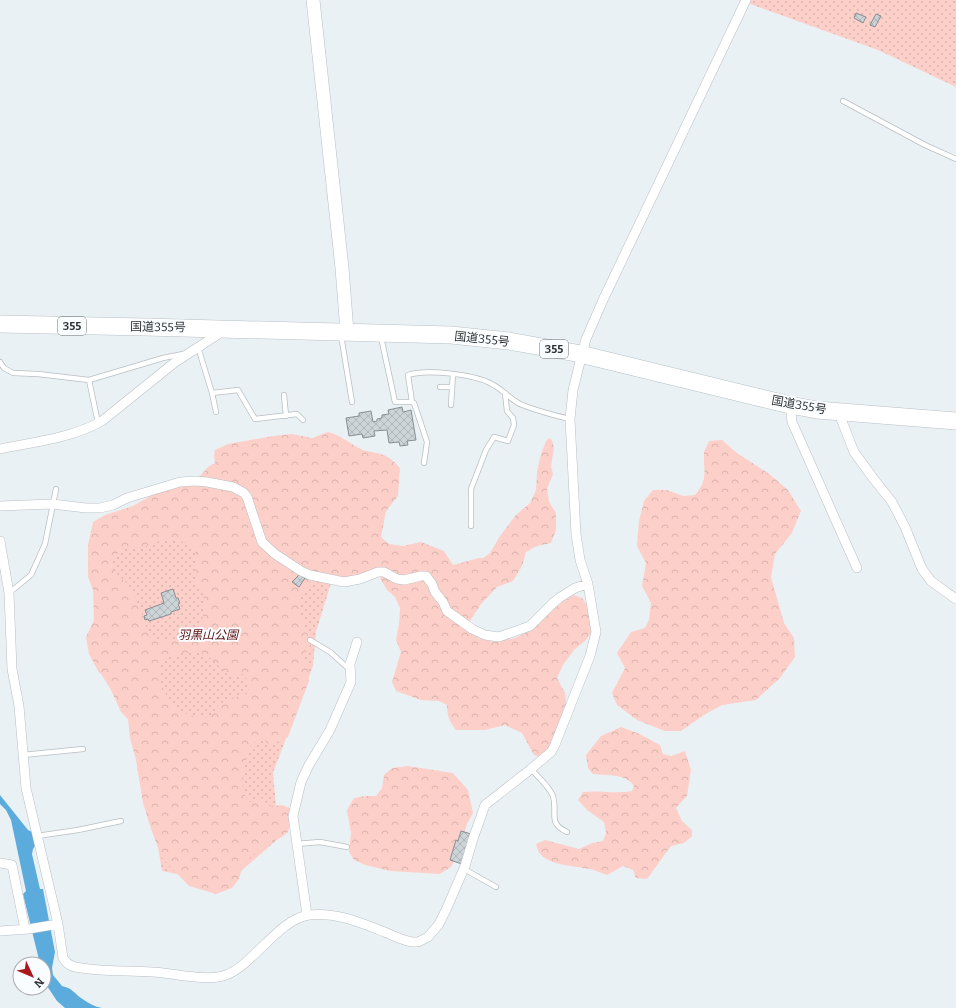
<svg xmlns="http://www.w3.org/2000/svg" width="956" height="1008" viewBox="0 0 956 1008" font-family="Bitter,'Noto Sans JP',serif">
<defs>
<pattern id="grass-dots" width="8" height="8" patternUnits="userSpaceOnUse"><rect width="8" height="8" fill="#fdcfc9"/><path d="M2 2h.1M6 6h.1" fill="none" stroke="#d9b2ad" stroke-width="1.8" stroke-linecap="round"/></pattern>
<pattern id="forest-crowns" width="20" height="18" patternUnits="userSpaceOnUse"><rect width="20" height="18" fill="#fdcfc9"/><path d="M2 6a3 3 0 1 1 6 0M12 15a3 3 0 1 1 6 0" fill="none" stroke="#d9b2ad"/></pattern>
<pattern id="building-cross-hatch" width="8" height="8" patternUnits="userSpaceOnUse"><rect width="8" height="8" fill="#cdd4d8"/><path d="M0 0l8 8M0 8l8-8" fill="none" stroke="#b0b6ba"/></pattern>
</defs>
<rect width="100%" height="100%" fill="#eaf1f5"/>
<!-- grass -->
<path fill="url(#grass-dots)" d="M739,0H956V87L878,50Z
M110,517L331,583L316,632L313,666L273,773L279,838L226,884L162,871L154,823L131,720L115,698Z"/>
<!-- forest -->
<path fill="url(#forest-crowns)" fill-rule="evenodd" d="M328,432C340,435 348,442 359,448C365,452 370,451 377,453C387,455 393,460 400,468L398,496L386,511L381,537L389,544L403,546L421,542L444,551L453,565L479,558H483L490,553L500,536L516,515L530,503L536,490L537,472L541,454L546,441L549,438L552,440L554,448L551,466L553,474L547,489L549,502L556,513V530L551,543L537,546L526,552L522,566L513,581L497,587L481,604L470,621L478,638L494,642L515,638L530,631L562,602L574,595L582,598L587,605L591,619L592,631L586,640L574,650L563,665L557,678L565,693L566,702L565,712L549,750L541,757L534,755L522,733L505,725L485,730H456C449,721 447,715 447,705L439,701L421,700L396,691L392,682L401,652L396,640L399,624L400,608L395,597L387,590L379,576L350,579L328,576L317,582H311L300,598L299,612L307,632L310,648L305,653V659L309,668V681L288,737L270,746L262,737L251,745C245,762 235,788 250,802L262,798L269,806L282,805L290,808L291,818L288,832L282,837L264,846L251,857L242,868L239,879L232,888L216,894L189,886L162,858L151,829L143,803L136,760L130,738L128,719L121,712L110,688L101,674L98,671L89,654L86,637L94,620L93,590L88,577V545L93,522L105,515L133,506L154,494L199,477L208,467L215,463L214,456L215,450L228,444L273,436L292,434L312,438ZM169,539L192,544C199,555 194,567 196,579C196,584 199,586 201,590C204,595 205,606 204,611C201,636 169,647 149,637L141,610L128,584L118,575L111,567L113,557C124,549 128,543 141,549L152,543ZM196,651C210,656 215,660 224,673L235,675L244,674L249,685L247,694L229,699L219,704L210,717C179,722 154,691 161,661L167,656H174Z
M722,440L737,453L768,473L788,490L801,511L792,533L775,554L771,577L784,623L794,638L795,657L780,678L756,700L722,705L704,715L681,731H665L637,720L617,705L612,693L625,668L617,653L631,632L645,628L649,620L651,603L642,586L646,563L637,546L639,521L644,501L653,490H667L683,496L695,495C709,479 703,471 704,452C705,449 708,444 709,441Z
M621,727L640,734L660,745L663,754L671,756L685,751L691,770L687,796L676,808L682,821L692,830V836L684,843L671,846L647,879L636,878L633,870L623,866L607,875C601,873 595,870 589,869C571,865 539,866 536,844L545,840L579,849L592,843L603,841L606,833L604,822L587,810L578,800L583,792C600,790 616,794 632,791L634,786C625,773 608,776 593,774L588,768L586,755L601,736Z
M408,766L453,773L468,790L473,813L467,824L456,858L451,867L440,874L390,871L365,865L354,860L349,852L351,833L347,810L354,798L365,796H376L382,788L384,775L392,768Z"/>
<!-- water -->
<path fill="#5bacdd" d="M0,795L28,830L32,832L35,846L33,849L32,854L40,889H43L55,952L52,968L53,975L62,986C72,988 74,993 81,998C88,1003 95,1007 102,1008H65L57,1001L45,983L44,964H40L23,894L26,891L11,820L6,810L0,804Z"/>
<!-- building -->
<path fill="url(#building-cross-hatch)" stroke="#888e92" d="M856,13L866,17L863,23L854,18Z
M876,14L881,16L875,27L870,25Z
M402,407L403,412L411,410L416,440L407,441L408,445L400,446L399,442L389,443L387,430L374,431L375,436L363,438L362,434L349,436L346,418L359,416V413L371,411L373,422L377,421V419L382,418V415L389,414L388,410Z
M300,574L305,578L299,587L292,582Z
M173,589L176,598H178L180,603L178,604L180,609L171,612V614L149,621L148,619L145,620L144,616L147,615L145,610L164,603L161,593Z
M461,831L471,834L462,864L450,860L456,840L458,841Z"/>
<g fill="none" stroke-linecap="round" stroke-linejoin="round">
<defs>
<path id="lane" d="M843,101L925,145L956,159
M341,335L352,402
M381,337L395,402H412L408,375C426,369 472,374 490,383C501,388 509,398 520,404C536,411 553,415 570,419
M198,347L212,393L238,390L255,419L297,414L303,420
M0,362L4,368L13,373L38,374L89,380L163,358L183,354
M89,380L98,423
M440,387H452
M212,393L216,412
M284,395L286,416
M412,402L414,403L427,442L424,463
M451,405L453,374
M471,526V489L486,450L494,437L508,441L514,425L513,418L507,411L505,393
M9,593L31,575L45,544L56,489
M310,640L330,652L348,668
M23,755L83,749
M531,769C538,777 549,786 553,796C558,813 547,823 567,832
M37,836L78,830L121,821
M296,844L320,842L347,847
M464,869L496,887"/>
<path id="street" d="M790,405L792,422L857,568
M838,411L854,452L873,478L892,502L905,527L922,569L931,581L956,599
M0,449C34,442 72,438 102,421L174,363L217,335L220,332V330
M0,506L52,504L86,508H100L113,505L127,498L180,482L195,481L207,482L233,487L244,493L247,497L262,542L275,554L301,571L310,575L344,582L360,579L378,572H384L397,579L404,580L421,576H426L432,584L435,592L443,602L447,611L472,629L485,635L499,637L530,626L551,605L559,598L575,588L588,584
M0,541L9,593L12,669L19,706L26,788L58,924L63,958C65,961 67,964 72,966C77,968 84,968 90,969C111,972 132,970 153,972C173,973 208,982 226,975C253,965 279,919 309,915C338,912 361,923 387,933C396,937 404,941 413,942H418L428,937L439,924L446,910L465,866L473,839L485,805L531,769L551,752L554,747L590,656L596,632L588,584L580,560L576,534L570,419L573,390L582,354L586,339L603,300L746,0
M0,863L12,865L25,929
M307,915L293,816L301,782L309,765L330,730L351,682L350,664L357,642
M0,931L29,929L58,924"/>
<path id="secondary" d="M313,0L342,268L347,332"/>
<path id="highway" d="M0,324L145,327L451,335L509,341L576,353L790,405L817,410L956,421"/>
</defs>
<!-- lane casing -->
<use href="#lane" stroke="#b8bfc3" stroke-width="6"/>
<!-- street casing -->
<use href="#street" stroke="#b8bfc3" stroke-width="10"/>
<!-- secondary casing -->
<use href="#secondary" stroke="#b8bfc3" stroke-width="14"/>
<!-- highway casing -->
<use href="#highway" stroke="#b8bfc3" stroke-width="18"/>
<!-- lane -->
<use href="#lane" stroke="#fff" stroke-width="4.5"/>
<!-- street -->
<use href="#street" stroke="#fff" stroke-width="9"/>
<!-- secondary -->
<use href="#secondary" stroke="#fff" stroke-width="13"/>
<!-- highway -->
<use href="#highway" stroke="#fff" stroke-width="17"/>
</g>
<g text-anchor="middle" stroke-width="4" stroke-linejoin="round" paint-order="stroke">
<!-- shield labels -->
<g fill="#fafdff" stroke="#6d6f71" stroke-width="1">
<rect x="58" y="317" width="28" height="18" rx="3"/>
<rect x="540" y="340" width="28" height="18" rx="3"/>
</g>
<g font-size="11" font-weight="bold" fill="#303234">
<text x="72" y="330">355</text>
<text x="554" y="353">355</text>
</g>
<!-- street labels -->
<g font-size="12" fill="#303234" stroke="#fafdff">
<text transform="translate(158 327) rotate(1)" y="4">国道355号</text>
<text transform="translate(482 339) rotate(6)" y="4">国道355号</text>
<text transform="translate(799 405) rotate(10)" y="4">国道355号</text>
</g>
<!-- park labels -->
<g font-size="12" font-style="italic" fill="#5d100e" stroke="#fafdff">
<text x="208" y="639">羽黒山公園</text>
</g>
</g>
<!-- north arrow -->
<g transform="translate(32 976) rotate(134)"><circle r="19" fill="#fafdff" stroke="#a9acae"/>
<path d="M0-3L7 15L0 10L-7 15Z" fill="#ab191a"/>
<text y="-6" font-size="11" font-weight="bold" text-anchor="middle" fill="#303234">N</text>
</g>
</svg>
